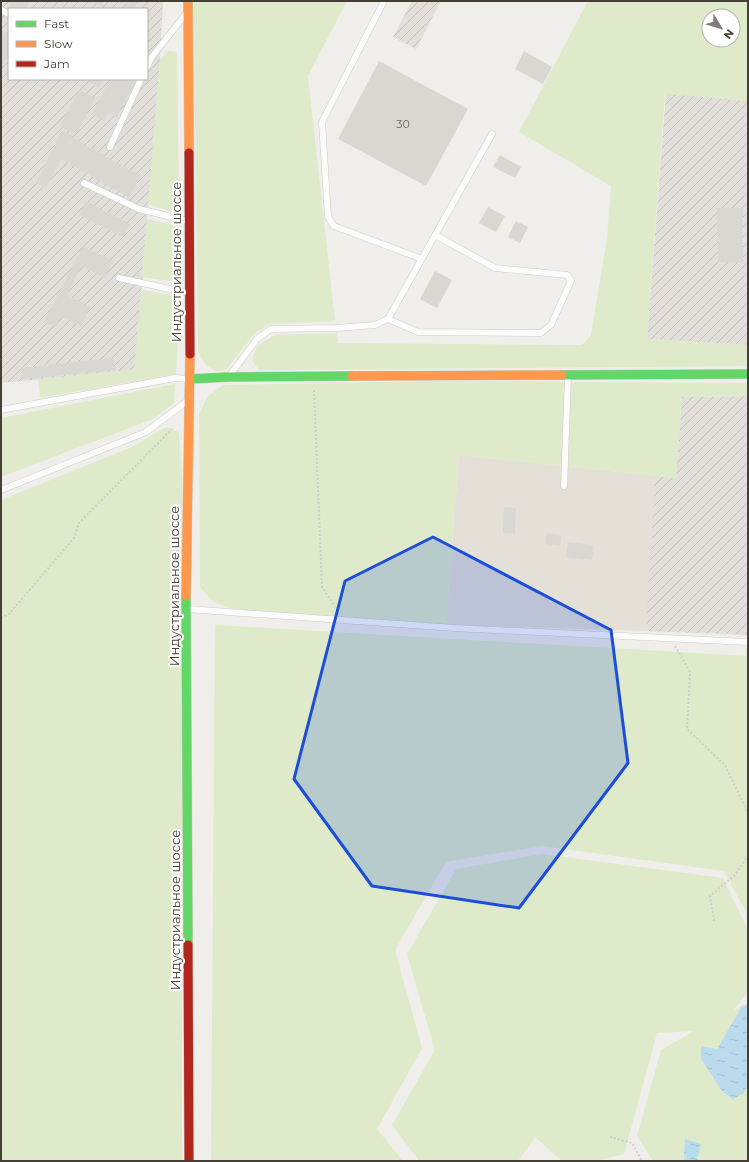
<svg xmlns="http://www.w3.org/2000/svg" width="749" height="1162" viewBox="0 0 749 1162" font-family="Montserrat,sans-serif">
<defs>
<pattern id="industrial-furrows" width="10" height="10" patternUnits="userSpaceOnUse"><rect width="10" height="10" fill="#e2ded9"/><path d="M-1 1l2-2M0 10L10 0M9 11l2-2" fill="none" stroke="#c3c0bb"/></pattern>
<pattern id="water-ripples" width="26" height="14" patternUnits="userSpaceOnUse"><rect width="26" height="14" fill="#badaee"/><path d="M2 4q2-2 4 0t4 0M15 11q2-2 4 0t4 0" fill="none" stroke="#a1bccd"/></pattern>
</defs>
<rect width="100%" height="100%" fill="#f0eeea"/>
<!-- residential -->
<path fill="#e4e0d7" d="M459,455L658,476L646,631L446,625Z"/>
<!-- industrial -->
<path fill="url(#industrial-furrows)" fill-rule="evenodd" d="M1,1H163L160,60L135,370L1,383ZM9,9H147V79H9Z
M412,1H441L416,49L393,37Z
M666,93L748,101V345L647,339Z
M748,396V635L646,631L655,476L676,478L682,397Z"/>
<!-- green -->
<path fill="#deeaca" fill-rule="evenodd" d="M194,1H347L308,76L335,321L271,324L256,332L227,369L217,372L206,365L198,352Z
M588,1H748V101L665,94L647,339L748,345V366L259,370L252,360L257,346L275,335L337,333L338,343L582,345L591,335L607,239L611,186L519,132ZM709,16H733V40H709Z
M167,51L177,52L179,206L170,211L148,204L160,60Z
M147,219L174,225L179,233V273L170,281L142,277Z
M141,290L178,296L180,304L176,374L40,398L38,379L134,370Z
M435,381L748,383V396L682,397L676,478L459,455L446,625L233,609L212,601L200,587L199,415L207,397L223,385Z
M175,384L174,403L153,419L1,477V418Z
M166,427L179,432L182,474V1161H1V500L132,447Z
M215,625L748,656V916L724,871L542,846L446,862L395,950L422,1048L377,1129L403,1161H211Z
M542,854L723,878L748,930V992L733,1011L748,1002V1161H653L637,1136L661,1050L694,1031L657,1033L624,1154L596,1161H562L535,1137L518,1161H419L392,1125L435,1050L407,954L456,869Z"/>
<!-- water -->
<path fill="url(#water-ripples)" d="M748,1005V1085L744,1093L733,1099L722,1091L701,1059V1046L717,1049L742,1006Z
M685,1139L701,1144L697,1161H684Z"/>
<!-- building -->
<path fill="#d9d7d2" d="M12,1H30L26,9H11L9,8Z
M92,1H104L101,6Z
M124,1H138L135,7L138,9H123L126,3L132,5Z
M2,31L9,35V54L1,69Z
M524,51L552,67L543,84L515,69Z
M379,61L468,109L426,186L338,139Z
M89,79H103L99,87L88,81Z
M110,79H137L117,117L108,113L104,121L92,114Z
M79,90L95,98L76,134L60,126Z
M62,131L73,136L63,156L73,138L141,176L129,197L61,159L46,188L36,183Z
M500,155L521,167L515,178L493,167Z
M86,201L130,224L123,237L79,215Z
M488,207L505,216L496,232L479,223Z
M717,208H743V262H718Z
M516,221L528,227L520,243L508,237Z
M83,246L113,261L105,278L81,266L67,295L90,307L81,326L61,316L56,327L44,322Z
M435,271L452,280L437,308L420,299Z
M113,358L115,370L22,379L21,368Z
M504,507L516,508L515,534L503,533Z
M547,533L561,535L560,546L546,544Z
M568,542L594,545L592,560L566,557Z"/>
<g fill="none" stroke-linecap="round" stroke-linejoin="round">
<defs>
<path id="lane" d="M384,1L322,122L328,217L334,226L422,259
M1,10L9,14
M147,67L151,58L185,15
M110,147L141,79
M84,183L139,209L188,221
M119,278L188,293
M388,319L418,332L541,333L551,325L571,281L567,275L495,268L435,235
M230,375L257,339L271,329L336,328L375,325L388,319L492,134
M1,410L175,378L188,379
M564,486L568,376
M1,490L146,432L186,402
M187,609L454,628L748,642"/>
<path id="fast" d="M562,375L748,374
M190,379L228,377L352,376
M186,596L188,945"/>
<path id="slow" d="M188,1L189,153
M352,376L562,375
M186,596L190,354"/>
<path id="jam" d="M189,153L190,354
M188,945L189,1161"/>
</defs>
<!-- lane casing -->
<use href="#lane" stroke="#ceccc7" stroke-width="7"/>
<!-- fast casing -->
<use href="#fast" stroke="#cfcbc1" stroke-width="10"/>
<!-- slow casing -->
<use href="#slow" stroke="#cfcbc1" stroke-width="10"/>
<!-- jam casing -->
<use href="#jam" stroke="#cfcbc1" stroke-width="10"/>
<!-- path -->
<path stroke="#d1cecb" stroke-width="2" stroke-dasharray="2 2" stroke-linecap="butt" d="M314,390L322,587L338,611
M1,618L9,614L74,538L79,523L172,429
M675,646L690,672L687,729L725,765L748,813
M714,921L710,896L734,876L748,856
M610,1137L632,1143L642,1161"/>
<!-- lane -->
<use href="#lane" stroke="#fdfcfc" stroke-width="6"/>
<!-- fast -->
<use href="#fast" stroke="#63d668" stroke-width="9"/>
<!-- slow -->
<use href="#slow" stroke="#ff974d" stroke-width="9"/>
<!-- jam -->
<use href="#jam" stroke="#b3261e" stroke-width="9"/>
</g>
<!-- marked area -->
<path fill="#1d4ed8" fill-opacity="0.2" stroke="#1d4ed8" stroke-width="3" stroke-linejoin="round" d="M433,537L611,630L628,763L519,908L372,886L294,779L345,581Z"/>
<g text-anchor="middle" stroke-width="4" stroke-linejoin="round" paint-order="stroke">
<!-- number labels -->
<g font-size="11" fill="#6c665e">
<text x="403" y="128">30</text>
</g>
<!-- street labels -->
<g font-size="13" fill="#463f36" stroke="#fff">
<text transform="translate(176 262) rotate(-90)" y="5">Индустриальное шоссе</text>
<text transform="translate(174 586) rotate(-90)" y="5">Индустриальное шоссе</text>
<text transform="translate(175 910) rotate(-90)" y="5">Индустриальное шоссе</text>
</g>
</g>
<!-- border -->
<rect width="749" height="1162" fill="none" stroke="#463f36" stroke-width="4"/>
<!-- legend -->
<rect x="8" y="8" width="140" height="72" fill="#ffffff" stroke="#b5b2af"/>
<rect x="16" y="21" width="20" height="6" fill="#63d668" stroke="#b5b2af"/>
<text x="44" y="28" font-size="12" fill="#463f36">Fast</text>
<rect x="16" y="41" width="20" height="6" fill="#ff974d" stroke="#b5b2af"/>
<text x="44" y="48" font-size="12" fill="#463f36">Slow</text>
<rect x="16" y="61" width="20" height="6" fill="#b3261e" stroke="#b5b2af"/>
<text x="44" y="68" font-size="12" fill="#463f36">Jam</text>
<!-- north arrow -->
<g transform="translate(721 28) rotate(128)"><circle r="19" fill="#ffffff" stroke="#b5b2af"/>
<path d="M0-3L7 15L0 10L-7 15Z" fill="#827c75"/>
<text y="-6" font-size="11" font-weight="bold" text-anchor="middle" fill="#463f36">N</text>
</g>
</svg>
